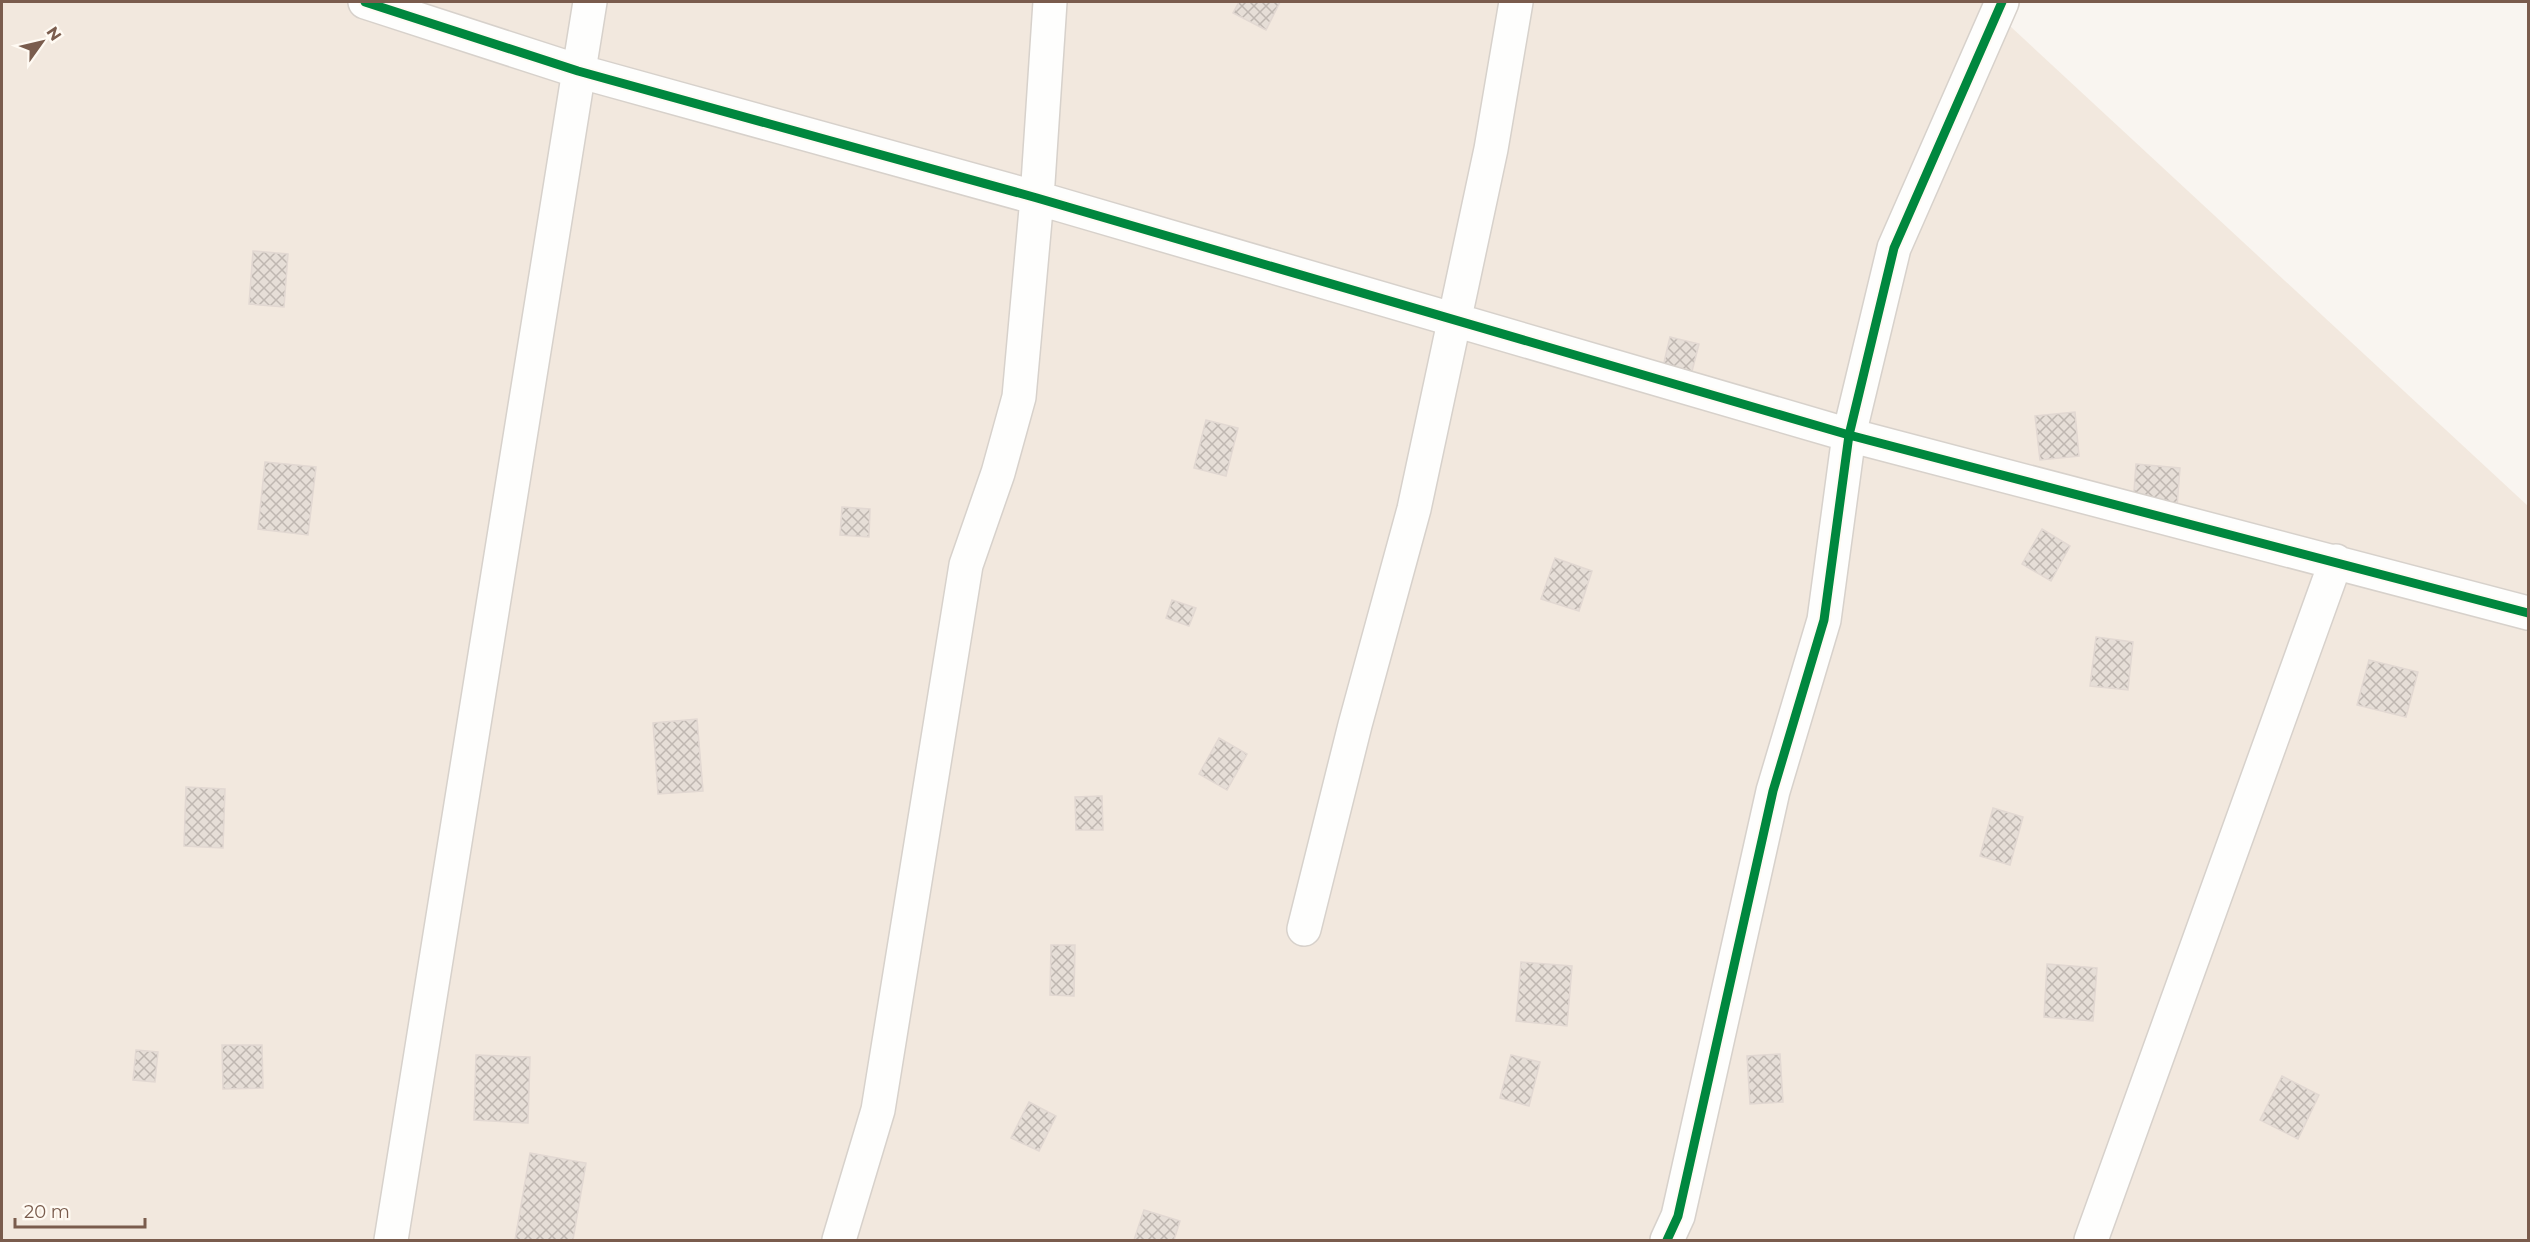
<svg xmlns="http://www.w3.org/2000/svg" width="2530" height="1242" viewBox="0 0 2530 1242" font-family="Montserrat,sans-serif">
<defs>
<pattern id="building-cross-hatch" width="8" height="8" patternUnits="userSpaceOnUse" patternTransform="scale(1.5)"><rect width="8" height="8" fill="#e6ded7"/><path d="M0 0l8 8M0 8l8-8" fill="none" stroke="#bfb7b1"/></pattern>
</defs>
<rect width="100%" height="100%" fill="#f9f5f0"/>
<!-- residential -->
<path fill="#f2e8de" d="M2,2H1984L2528,506V1240H2Z"/>
<!-- building -->
<path fill="url(#building-cross-hatch)" stroke="#e2d8d2" stroke-width="1.5" d="M1239,2H1280L1266,30L1233,13Z
M253,251L288,254L284,307L249,304Z
M1670,337L1699,344L1689,383L1661,375Z
M2075,412L2079,456L2040,460L2035,416Z
M1206,420L1238,428L1226,476L1194,468Z
M265,462L316,467L308,535L258,529Z
M2136,464L2180,468L2177,507L2133,504Z
M842,507L870,509L869,537L840,535Z
M2042,529L2070,546L2051,581L2022,564Z
M1555,558L1592,571L1579,611L1541,599Z
M1172,600L1196,608L1189,626L1166,618Z
M2096,637L2133,642L2128,690L2090,686Z
M2369,660L2418,672L2406,717L2357,705Z
M697,719L703,791L658,794L653,723Z
M1219,738L1247,754L1227,790L1199,774Z
M186,787L225,789L223,848L184,846Z
M1102,796L1103,830H1076L1075,797Z
M1993,808L2023,817L2010,865L1980,856Z
M1051,945H1075L1074,996L1050,995Z
M1521,962L1572,966L1567,1026L1516,1021Z
M2047,964L2097,968L2093,1021L2044,1017Z
M222,1045H262L263,1088L223,1089Z
M136,1050L158,1052L155,1082L133,1080Z
M1780,1054L1783,1102L1750,1104L1747,1056Z
M476,1055L530,1057L528,1123L474,1120Z
M1511,1055L1540,1062L1529,1106L1500,1098Z
M2282,1076L2319,1095L2298,1139L2260,1120Z
M1029,1102L1056,1116L1039,1151L1011,1138Z
M530,1153L586,1163L573,1240H515Z
M1144,1210L1180,1221L1174,1240H1134Z"/>
<g fill="none" stroke-linecap="round" stroke-linejoin="round">
<defs>
<path id="street" d="M365,2L578,71L1037,198L1849,435L2528,613
M1304,929L1355,725L1414,509L1491,149L1516,2
M391,1240L590,2
M839,1240L878,1110L966,565L998,473L1019,397L1037,198L1050,2
M1667,1240L1678,1216L1773,791L1824,620L1849,435L1894,248L2002,2
M2091,1240L2336,561"/>
</defs>
<!-- street casing -->
<use href="#street" stroke="#d7d1cb" stroke-width="36"/>
<!-- street -->
<use href="#street" stroke="#fefefd" stroke-width="33"/>
<defs>
<path id="cycleway" d="M365,2L578,71L1037,198L1849,435L2528,613
M1667,1240L1678,1216L1773,791L1824,620L1849,435L1894,248L2002,2"/>
</defs>
<!-- cycleway casing -->
<use href="#cycleway" stroke="#fffaf3" stroke-width="13"/>
<!-- cycleway -->
<use href="#cycleway" stroke="#00873e" stroke-width="9"/>
</g>
<!-- border -->
<rect width="2530" height="1242" fill="none" stroke="#7a5c4d" stroke-width="6"/>
<!-- north arrow -->
<g transform="translate(42 42) rotate(56)" stroke="#fffaf3" stroke-width="4.5" paint-order="stroke">
<path d="M0-4.5L10 22L0 15L-10 22Z" fill="#7a5c4d"/>
<text y="-9" font-size="16" font-weight="bold" text-anchor="middle" fill="#7a5c4d">N</text>
</g>
<!-- scale -->
<path d="M15 1218v9h130v-9" fill="none" stroke="#7a5c4d" stroke-width="3"/>
<text x="24" y="1218" font-size="18" fill="#7a5c4d" stroke="#fffaf3" stroke-width="4.5" paint-order="stroke">20 m</text>
</svg>
